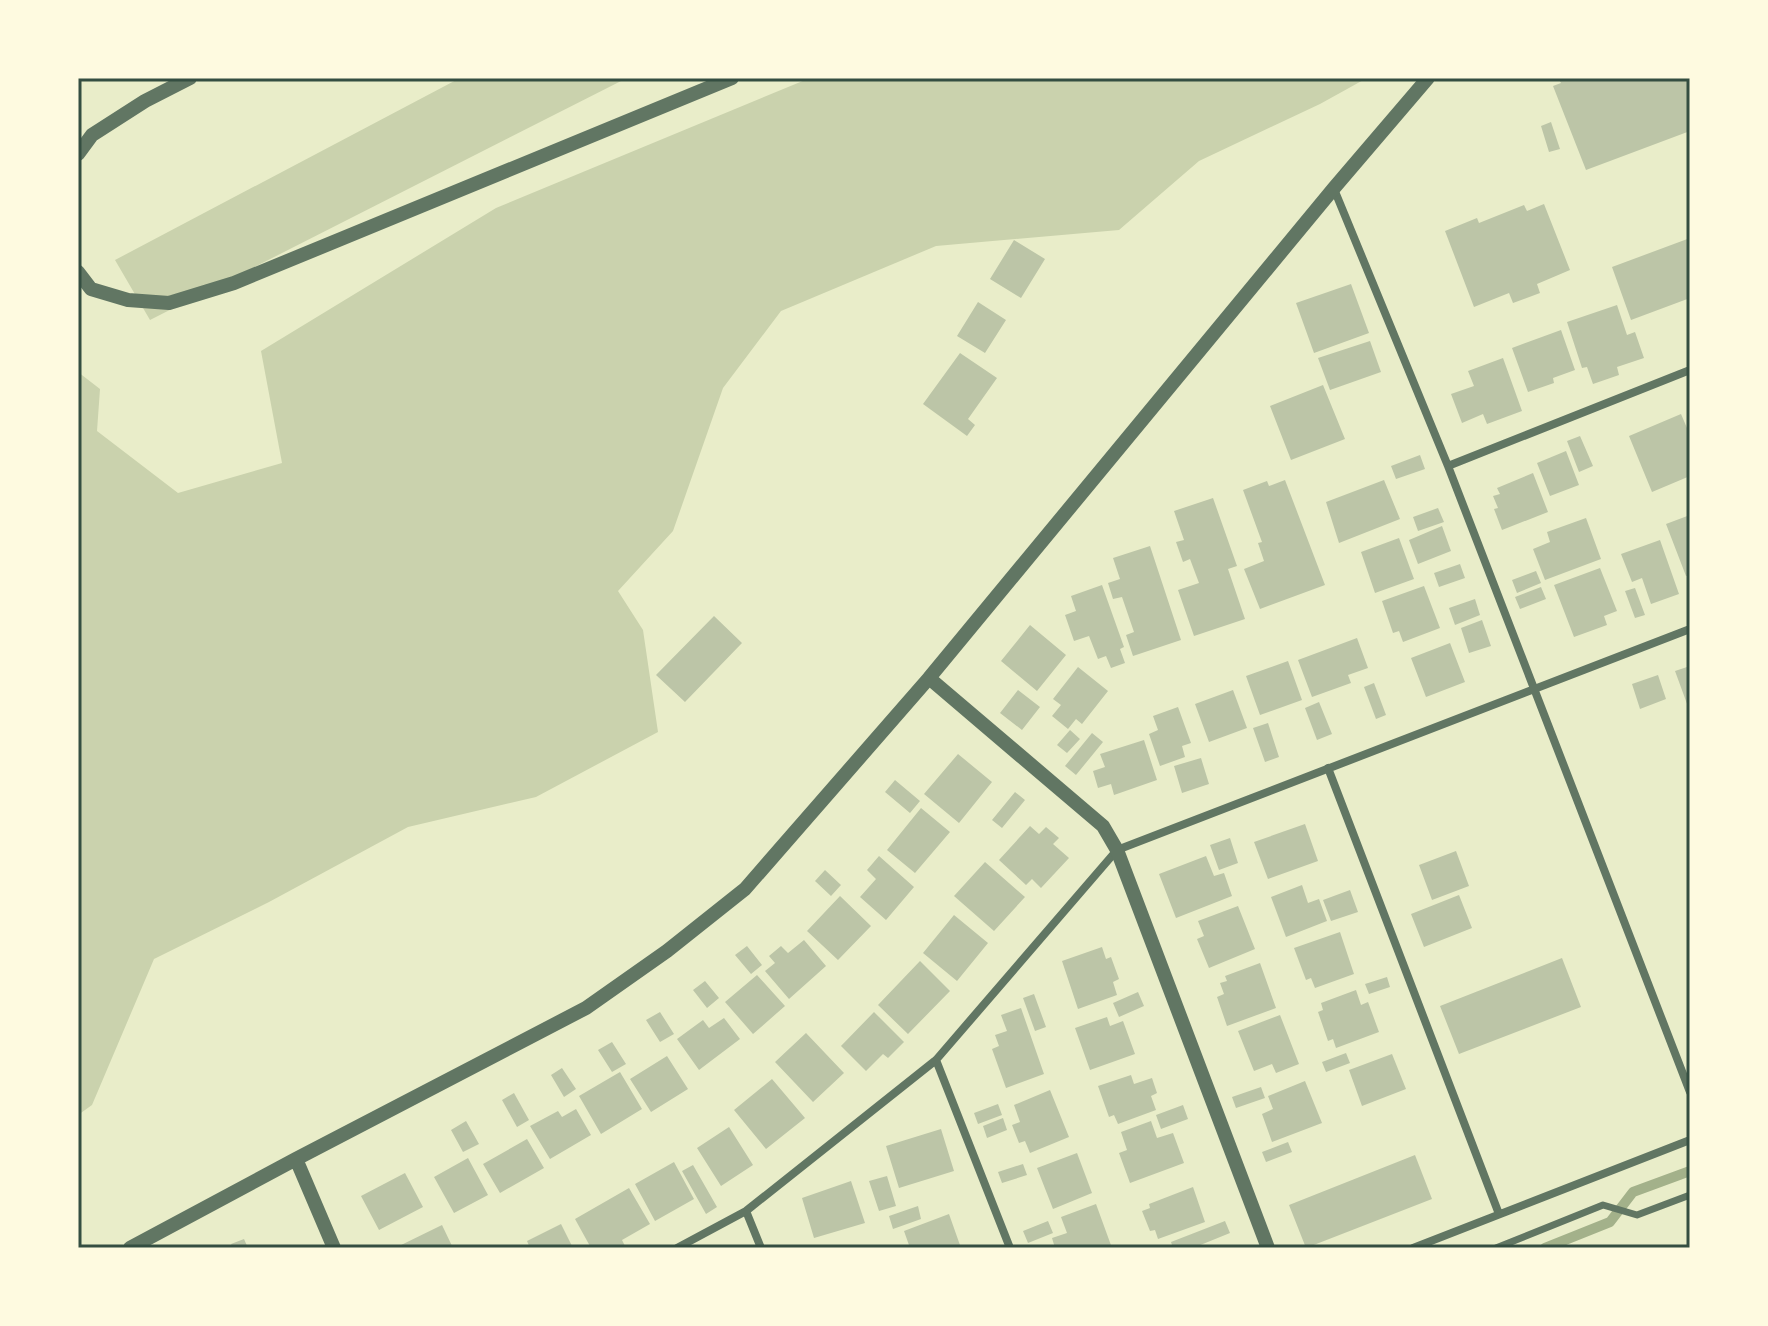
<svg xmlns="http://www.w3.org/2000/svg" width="1768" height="1326" viewBox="0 0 1768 1326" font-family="'Noto Serif',serif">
<rect width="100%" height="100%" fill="#e9edc9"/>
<!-- green -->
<path fill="#cad2ad" d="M460,78H627L150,320L115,260Z
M810,78H1367L1320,104L1199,161L1119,230L936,246L781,311L723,388L673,531L618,591L643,630L658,732L536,797L408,827L269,902L154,959L92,1105L78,1115V372L100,389L97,431L178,493L282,463L261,351L496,208Z"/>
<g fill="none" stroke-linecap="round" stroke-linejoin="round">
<!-- stream -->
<path stroke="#a3b18a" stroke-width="10" d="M1545,1248L1610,1222L1633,1192L1690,1171"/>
</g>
<!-- building -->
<path fill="#bcc5a7" d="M1558,78H1690V131L1586,170L1553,86L1561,83Z
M1551,122L1560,149L1549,152L1541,126Z
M1544,204L1570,270L1537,284L1540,293L1513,303L1509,293L1474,307L1445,231L1477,218L1479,223L1524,205L1527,211Z
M1690,238V298L1631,320L1612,267Z
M1014,240L1045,259L1021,298L990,279Z
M1351,284L1369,333L1314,353L1296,303Z
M978,302L1006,320L985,353L957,336Z
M1617,305L1627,335L1635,332L1644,358L1617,367L1619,375L1593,384L1587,367L1582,368L1567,322Z
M1561,330L1575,370L1553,378L1554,383L1528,392L1512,348Z
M1370,341L1381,372L1330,390L1318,358Z
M960,353L997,378L968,419L975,425L967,436L923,404Z
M1503,358L1522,411L1487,424L1483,414L1462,423L1451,394L1474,386L1468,371Z
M1323,385L1345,439L1291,460L1270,406Z
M1681,414L1690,435V476L1652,492L1629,436Z
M1580,436L1593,466L1579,472L1567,441Z
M1566,451L1579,485L1550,496L1537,463Z
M1420,455L1425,469L1396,479L1391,466Z
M1533,473L1548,512L1502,530L1494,509L1498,508L1493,496L1500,494L1497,488Z
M1285,480L1325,585L1260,609L1244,569L1264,561L1258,543L1262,542L1243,490L1267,481L1269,486Z
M1384,480L1400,519L1339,543L1326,502Z
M1213,498L1237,566L1228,569L1245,619L1194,636L1178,590L1199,583L1190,559L1183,562L1176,542L1184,540L1174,511Z
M1438,508L1444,522L1418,531L1413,517Z
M1690,515V575L1686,576L1666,524Z
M1586,518L1601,559L1545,580L1533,549L1550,542L1547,532Z
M1442,526L1451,551L1418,564L1409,540Z
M1399,538L1414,579L1375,593L1361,552Z
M1660,540L1679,594L1651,604L1642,578L1632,582L1621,554Z
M1150,546L1181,640L1133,656L1126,635L1134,632L1122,597L1113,599L1108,583L1120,579L1113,558Z
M1460,564L1465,578L1439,587L1434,573Z
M1600,568L1617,611L1604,616L1607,625L1574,637L1554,585Z
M1536,571L1541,583L1517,593L1512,580Z
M1102,585L1124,647L1120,649L1125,663L1111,668L1106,656L1098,659L1089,636L1074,641L1065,615L1076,611L1071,596Z
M1424,586L1440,628L1403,642L1399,631L1393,633L1382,601Z
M1541,587L1546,599L1520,609L1515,597Z
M1635,588L1645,615L1635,618L1625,591Z
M1475,599L1480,615L1455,625L1449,608Z
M714,616L742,643L685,702L656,675Z
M1482,620L1491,646L1469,653L1461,628Z
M1030,625L1066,655L1037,691L1001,661Z
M1357,638L1368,668L1348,675L1351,683L1312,697L1298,660Z
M1450,643L1465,682L1426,697L1411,658Z
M1288,661L1302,700L1260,715L1246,676Z
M1690,666V712L1675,671Z
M1078,667L1108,691L1082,724L1076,719L1068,729L1052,716L1061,705L1053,699Z
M1658,675L1666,699L1640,709L1632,684Z
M1374,683L1386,715L1376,719L1364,687Z
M1018,690L1040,707L1022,730L1000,713Z
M1233,690L1247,728L1209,742L1195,704Z
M1319,702L1332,734L1317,740L1305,708Z
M1178,707L1191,743L1182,746L1185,757L1160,766L1149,734L1158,730L1153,716Z
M1268,723L1279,757L1265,762L1253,728Z
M1070,730L1080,739L1067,753L1057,745Z
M1092,733L1103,742L1076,775L1065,766Z
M1144,740L1157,780L1114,795L1111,784L1098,788L1093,771L1105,767L1100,754Z
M958,754L992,782L959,823L924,794Z
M1201,758L1209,784L1182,793L1174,766Z
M895,780L920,801L910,813L885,792Z
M1015,792L1025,800L1002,828L992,820Z
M921,808L950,832L915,873L887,850Z
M1305,824L1318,861L1268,879L1254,842Z
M1030,826L1039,834L1046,827L1059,838L1053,844L1069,858L1041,888L1032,879L1026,885L999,860Z
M1230,838L1238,863L1219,870L1210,845Z
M1456,851L1469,886L1432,900L1419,865Z
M879,856L914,887L886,920L860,897L876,879L867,870Z
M1206,856L1214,876L1224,873L1232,896L1176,918L1159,874Z
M985,862L1025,897L994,931L954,896Z
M825,870L841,885L831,896L815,881Z
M1302,885L1308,903L1319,899L1327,921L1286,937L1271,897Z
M1350,890L1358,912L1331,921L1323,900Z
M1459,895L1472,928L1424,947L1411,914Z
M840,896L871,926L838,960L807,931Z
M1238,906L1255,949L1209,968L1197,939L1204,936L1198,921Z
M954,915L988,943L957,981L923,953Z
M1340,932L1354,974L1315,988L1311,978L1306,980L1294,948Z
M804,940L826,966L789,999L765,971L775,963L769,956L781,946L788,953Z
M747,946L762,965L751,974L735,955Z
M1102,947L1106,959L1111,957L1119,979L1113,982L1117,995L1078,1009L1062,961Z
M1562,958L1581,1007L1459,1054L1440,1006Z
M920,961L950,991L908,1034L878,1005Z
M1260,963L1276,1008L1227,1026L1217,997L1224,994L1220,983L1227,981L1225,976Z
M757,975L785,1006L753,1034L725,1002Z
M1387,977L1390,987L1369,994L1365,984Z
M705,981L719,998L707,1008L693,990Z
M1356,990L1361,1005L1368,1002L1379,1032L1336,1048L1333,1039L1328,1041L1318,1012L1323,1010L1321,1003Z
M1138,992L1144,1006L1119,1017L1113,1003Z
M1034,994L1046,1027L1035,1031L1023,998Z
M1021,1008L1044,1074L1006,1088L992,1049L999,1046L995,1035L1007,1031L1001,1015Z
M660,1012L674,1034L660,1042L646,1020Z
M874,1012L904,1042L888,1058L883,1054L866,1071L841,1046Z
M1280,1015L1299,1064L1276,1073L1272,1064L1254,1071L1238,1031Z
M1107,1017L1110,1026L1123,1021L1135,1054L1090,1070L1075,1028Z
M724,1018L740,1039L699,1070L677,1039L703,1020L709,1028Z
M806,1033L844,1073L813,1102L775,1062Z
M612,1042L626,1064L612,1072L598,1050Z
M1346,1053L1350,1063L1326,1072L1322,1062Z
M1392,1054L1406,1089L1362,1106L1349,1070Z
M667,1056L688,1089L651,1112L630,1079Z
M562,1068L576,1089L564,1097L551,1075Z
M620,1072L642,1109L601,1134L579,1096Z
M1131,1075L1134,1084L1152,1078L1157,1093L1151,1096L1156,1110L1118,1124L1114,1115L1109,1117L1098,1086Z
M772,1079L805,1118L766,1149L734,1110Z
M1305,1081L1322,1123L1272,1142L1262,1114L1273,1109L1268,1096Z
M1261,1087L1265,1098L1236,1108L1232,1097Z
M1050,1090L1069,1137L1030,1153L1025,1141L1019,1143L1012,1125L1020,1122L1014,1105Z
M514,1093L529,1120L517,1127L502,1100Z
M998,1104L1002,1115L978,1124L974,1113Z
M1183,1105L1188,1119L1161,1129L1156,1115Z
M576,1109L591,1135L550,1159L530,1126L558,1111L562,1117Z
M1003,1118L1007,1130L987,1138L983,1126Z
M466,1121L479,1144L463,1152L451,1130Z
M1151,1121L1157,1138L1173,1133L1184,1163L1130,1183L1119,1153L1127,1150L1121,1132Z
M729,1127L753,1165L721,1186L697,1148Z
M941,1129L954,1171L899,1188L886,1146Z
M527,1139L544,1168L500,1193L483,1164Z
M1288,1142L1292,1152L1266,1162L1262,1152Z
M1077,1153L1092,1193L1053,1209L1037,1168Z
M1415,1155L1432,1199L1306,1248L1289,1205Z
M468,1158L488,1195L454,1213L434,1177Z
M674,1162L694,1199L655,1221L635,1184Z
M1023,1164L1027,1175L1002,1183L998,1172Z
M693,1165L717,1207L706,1214L682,1171Z
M405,1173L423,1207L379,1230L361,1196Z
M887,1176L896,1206L879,1211L869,1181Z
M851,1181L865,1223L814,1238L802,1198Z
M1193,1187L1205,1222L1158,1239L1155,1230L1150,1231L1142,1211L1150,1208L1149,1204Z
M629,1188L650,1224L622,1240L626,1248H591L575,1219Z
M1096,1204L1112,1248H1055L1052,1238L1067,1233L1061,1217Z
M918,1206L921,1219L893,1229L889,1216Z
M949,1214L961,1248H910L904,1231Z
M1048,1221L1053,1233L1028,1243L1023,1231Z
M1225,1221L1230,1233L1193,1248H1173L1171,1242Z
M561,1224L573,1248H530L527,1241Z
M442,1225L453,1248H395Z
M244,1239L248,1248H233L231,1244Z"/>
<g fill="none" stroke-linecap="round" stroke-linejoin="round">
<!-- pedestrian -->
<path stroke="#617663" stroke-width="7" d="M1496,1248L1603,1205L1637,1215L1690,1195"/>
<!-- minor -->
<path stroke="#617663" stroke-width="8" d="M1334,189L1448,466L1690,1092
M1448,466L1690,370
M1328,768L1499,1214
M936,1060L1010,1248
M746,1211L761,1248
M677,1248L746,1211L936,1060L1117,850L1690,629
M1413,1248L1690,1140"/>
<!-- tertiary -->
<path stroke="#617663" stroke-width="14" d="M78,154L92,135L145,101L190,78
M78,272L91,289L128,300L169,303L234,283L732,78
M929,678L1103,826L1117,850L1268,1248
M296,1159L334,1248
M130,1248L296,1159L586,1008L667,951L745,889L929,678L1334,188L1428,78"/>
</g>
<!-- border -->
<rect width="1768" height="1326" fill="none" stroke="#fefae0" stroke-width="160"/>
<rect x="80" y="80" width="1608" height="1166" fill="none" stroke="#344e41" stroke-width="3"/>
</svg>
